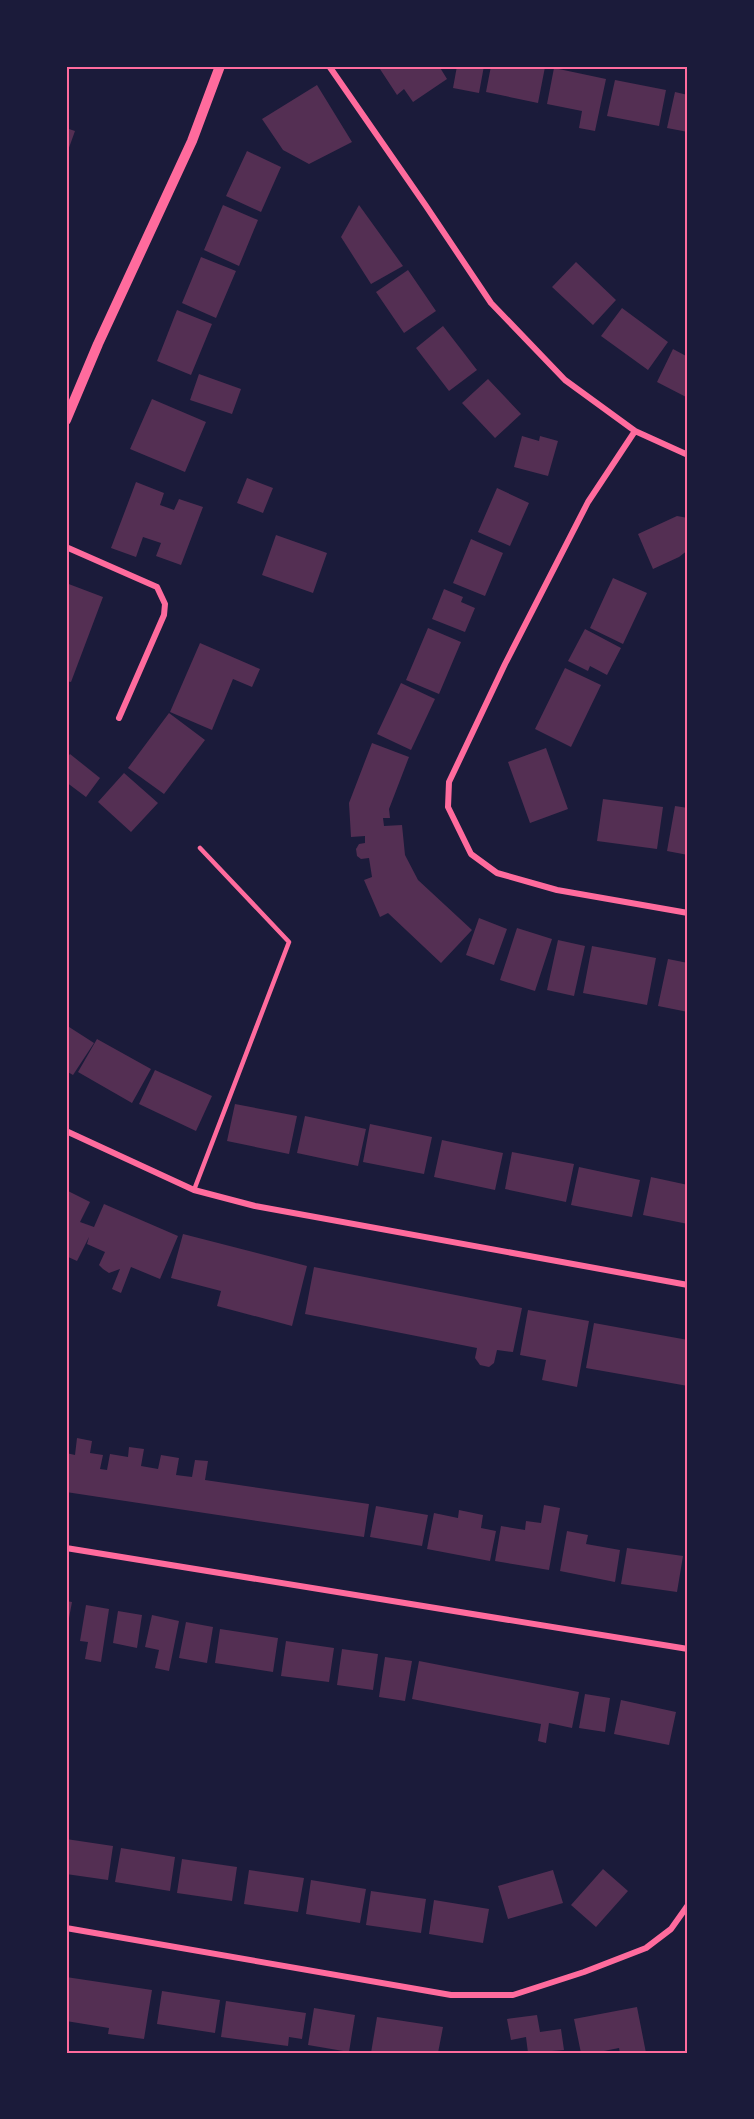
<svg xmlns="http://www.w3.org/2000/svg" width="754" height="2119" viewBox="0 0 754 2119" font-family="'Crimson Pro',serif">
<rect width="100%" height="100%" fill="#1b1b3a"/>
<!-- building -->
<path fill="#542f53" d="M378,66H439L447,79L413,102L404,89L397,95Z
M457,66H484L479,93L453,88Z
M491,66L545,67L538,103L486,92Z
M554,68L606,79L595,131L579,128L582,111L547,104Z
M615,80L666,90L659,126L607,116Z
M317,85L352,142L309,164L283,150L262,119Z
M675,92L688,95V132L667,128Z
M66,128L75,131L66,156Z
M247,151L281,167L261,212L226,196Z
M223,205L258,220L239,266L204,250Z
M359,205L403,266L371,284L341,237Z
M201,257L236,271L216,318L182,303Z
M576,262L616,300L593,325L552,287Z
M408,270L436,311L404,333L376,292Z
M622,308L668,342L648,370L601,336Z
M177,310L212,324L191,375L157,361Z
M443,326L477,370L449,391L416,348Z
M673,349L688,357V398L657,382Z
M199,374L241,389L232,414L190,400Z
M488,379L521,414L495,438L462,403Z
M152,399L206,422L185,472L130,449Z
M522,436L539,441L540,436L558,441L548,476L514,467Z
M247,478L273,488L263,513L237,503Z
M136,482L164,493L160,505L174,510L179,499L203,507L181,565L156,556L161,543L143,537L136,557L111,548Z
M497,488L529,503L510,546L478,532Z
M677,516L688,518V550L679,557L653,569L638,534Z
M276,535L327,553L313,593L262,575Z
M471,539L503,553L485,596L453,583Z
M613,578L647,593L623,644L590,628Z
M66,583L103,597L71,682L66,681Z
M444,589L463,597L461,602L475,608L465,632L432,619Z
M428,628L461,642L439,694L406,680Z
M585,629L621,648L607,675L590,666L588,671L568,661Z
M200,643L260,669L252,687L233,679L212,730L170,712Z
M565,668L601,685L571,747L535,729Z
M401,683L435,699L411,750L377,734Z
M169,713L205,740L164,794L128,768Z
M372,743L409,757L389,809L390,818H383L384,826L402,825L405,855L418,880L472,930L441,963L388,913L380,917L364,880L372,877L369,858L361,859L357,856L356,849L359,844L365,843V836L351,837L349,803Z
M546,748L568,809L530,823L508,762Z
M70,754L100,778L86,797L66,782V759Z
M124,773L158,803L131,832L98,802Z
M603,799L663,807L657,849L597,841Z
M675,806L688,808V855L667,851Z
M479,918L507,929L494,965L466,955Z
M517,928L552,939L535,991L500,980Z
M558,940L585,946L574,996L547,990Z
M592,946L656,958L647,1005L583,993Z
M668,959L688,963V1012L658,1006Z
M66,1025L94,1043L73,1075L66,1071Z
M97,1039L151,1069L132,1103L78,1072Z
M155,1070L212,1096L196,1131L139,1104Z
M235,1104L297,1116L289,1154L227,1141Z
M305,1116L366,1129L358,1166L297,1153Z
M370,1124L432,1137L424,1174L363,1162Z
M442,1140L503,1153L495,1190L434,1177Z
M512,1152L574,1164L566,1202L505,1189Z
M579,1167L640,1180L632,1217L571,1205Z
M651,1177L688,1185V1224L643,1215Z
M66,1190L90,1202L80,1222L94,1227L104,1204L178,1236L160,1279L131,1267L121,1293L112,1289L120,1269L109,1273L103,1269L99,1265L105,1252L87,1244L89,1237L77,1261L66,1256Z
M183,1234L307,1266L292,1326L217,1306L221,1291L171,1278Z
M314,1267L522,1308L513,1352L497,1350L494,1363L489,1367L480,1365L475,1358L477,1348L305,1314Z
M528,1310L589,1321L577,1387L542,1380L546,1360L520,1355Z
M594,1323L688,1340V1386L586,1368Z
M77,1438L92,1441L90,1453L103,1455L100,1469L107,1470L110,1454L128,1457L129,1447L144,1449L141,1466L158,1469L161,1455L179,1458L176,1475L192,1477L195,1460L208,1461L205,1480L369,1504L364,1537L66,1492V1453L75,1455Z
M544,1505L560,1508L549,1570L495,1561L501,1526L525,1530L526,1521L541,1523Z
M376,1506L428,1515L422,1546L370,1537Z
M459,1510L483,1515L481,1528L496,1531L490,1561L427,1549L434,1513L458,1518Z
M567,1531L588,1535L586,1544L620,1550L615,1582L560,1571Z
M627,1548L683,1556L677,1592L621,1584Z
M66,1601L72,1602L67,1629H66Z
M86,1605L109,1609L101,1662L85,1659L88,1642L80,1641Z
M118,1611L142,1615L137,1648L113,1643Z
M152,1615L179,1621L169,1671L155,1668L159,1650L145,1647Z
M186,1622L213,1627L207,1663L179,1658Z
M220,1629L278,1638L273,1672L215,1663Z
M286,1641L334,1648L329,1682L281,1676Z
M342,1649L378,1654L373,1690L337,1685Z
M385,1657L412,1661L405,1701L379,1697Z
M419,1661L579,1692L572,1728L549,1723L546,1743L538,1741L541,1724L412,1699Z
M585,1694L610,1698L605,1732L579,1728Z
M621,1700L676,1712L669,1745L614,1734Z
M66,1839L113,1846L108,1880L66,1874Z
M121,1848L175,1857L170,1891L115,1882Z
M182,1859L237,1867L232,1901L177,1893Z
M603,1869L628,1891L596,1927L571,1905Z
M249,1870L304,1878L298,1912L244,1904Z
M553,1870L563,1903L508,1919L498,1886Z
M311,1880L366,1889L360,1923L306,1914Z
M371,1891L426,1899L421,1933L366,1925Z
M434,1900L489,1909L483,1943L429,1934Z
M66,1977L152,1990L144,2039L108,2034L109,2028L66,2021Z
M162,1991L220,2000L215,2033L157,2024Z
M226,2001L306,2013L302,2039L289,2037L288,2046L221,2037Z
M637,2007L646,2053H620L619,2048L594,2053H581L574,2019Z
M314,2008L355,2015L349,2052L308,2045Z
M537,2015L540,2032L561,2029L564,2050L528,2053L526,2037L511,2040L507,2019Z
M377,2017L443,2027L438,2053L396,2051V2053H371Z"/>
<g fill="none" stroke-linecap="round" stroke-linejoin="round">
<!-- service -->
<path stroke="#ff6b9d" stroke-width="4.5" d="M194,1190L289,942L200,848"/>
<!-- minor -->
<path stroke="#ff6b9d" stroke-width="6" d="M329,66L426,206L491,303L565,380L635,431L688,455
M635,431L588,502L505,664L449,782L448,807L471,854L497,873L557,890L688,913
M66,547L157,587L165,604L164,615L119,718
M66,1131L194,1190L255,1206L688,1285
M66,1548L688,1649
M66,1928L451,1995H513L584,1972L646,1948L671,1929L688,1905"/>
<!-- tertiary -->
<path stroke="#ff6b9d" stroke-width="10" d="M66,420L98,344L192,141L220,66"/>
</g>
<!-- border -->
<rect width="754" height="2119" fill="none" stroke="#1b1b3a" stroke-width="135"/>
<rect x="68" y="68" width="618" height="1984" fill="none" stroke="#ff6b9d" stroke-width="2"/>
</svg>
